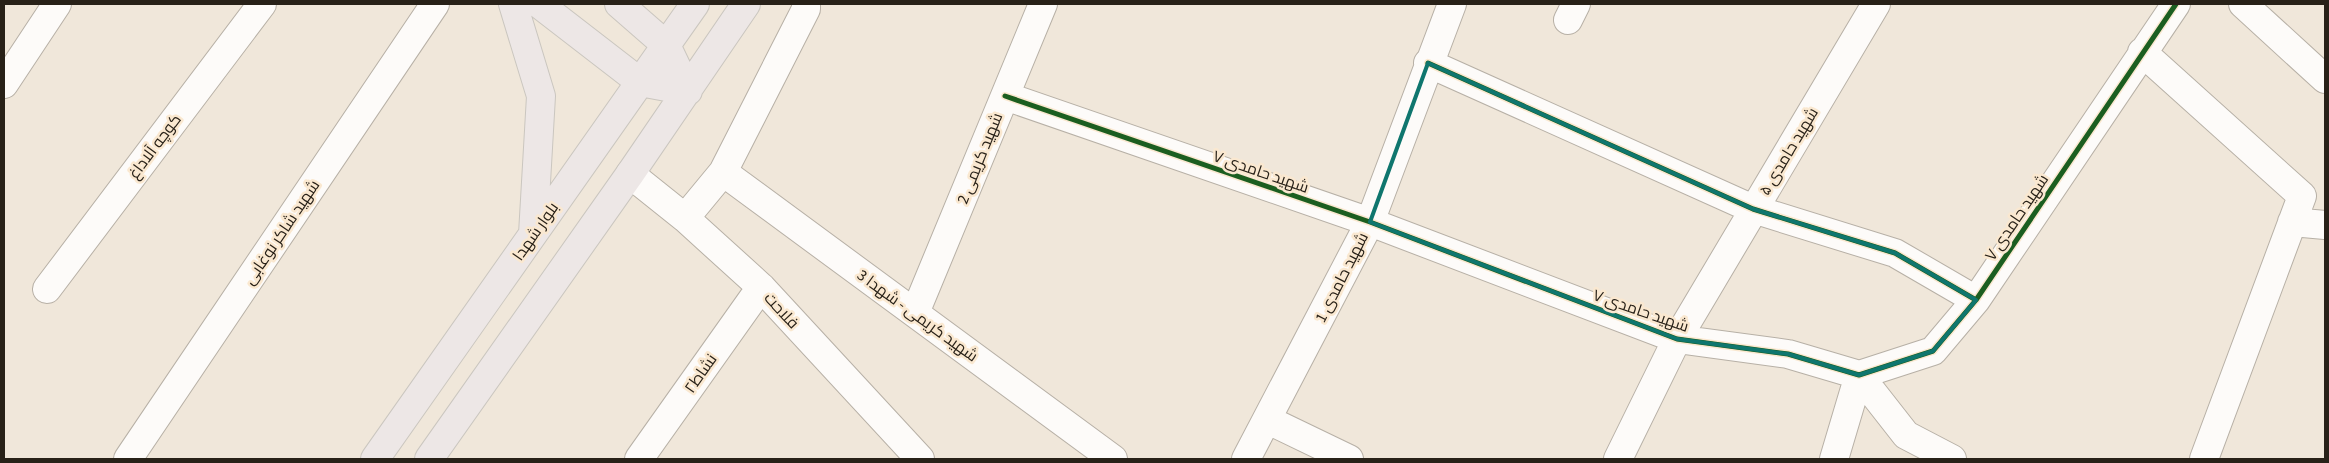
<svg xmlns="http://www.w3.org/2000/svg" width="2329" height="463" viewBox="0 0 2329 463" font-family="'Source Sans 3',Cairo,sans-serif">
<rect width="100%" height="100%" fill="#f0e7da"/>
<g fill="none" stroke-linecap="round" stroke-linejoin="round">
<defs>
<path id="minor" d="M2243,4L2325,79
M1568,20L1576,4
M2142,52L2302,196L2204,459
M1428,63L1753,209L1895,253L1976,300
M4,84L57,4
M1005,96L1370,222L1677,339L1788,354L1859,375L1933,351L1976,300L2176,4
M723,172L1113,459
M630,174L685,218L761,287L920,459
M685,218L723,172L806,9V4
M2292,222L2325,225
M47,289L262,4
M915,313L1043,4
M1859,375L1906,435L1952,459
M1268,420L1349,459
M128,459L435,4
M639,459L761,287
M1246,459L1370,222L1452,4
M1618,459L1677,339L1876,4
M1834,459L1859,375"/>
<path id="major" d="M513,4L541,96L533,234
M539,4L640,82L688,91L666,45L619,4
M375,459L695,4
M429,459L630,174L746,4"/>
</defs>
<!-- minor casing -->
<use href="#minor" stroke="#b7b0a6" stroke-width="30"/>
<!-- major casing -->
<use href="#major" stroke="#cac6bf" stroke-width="30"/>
<!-- minor -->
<use href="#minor" stroke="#fdfbf9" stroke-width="28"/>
<!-- major -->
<use href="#major" stroke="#ede7e6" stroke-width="28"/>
<defs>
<path id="cycleway" d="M1428,63L1753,209L1895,253L1976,300
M1005,96L1370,222L1677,339L1788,354L1859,375L1933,351L1976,300L2176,4"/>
</defs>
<!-- cycleway casing -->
<use href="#cycleway" stroke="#fae8d0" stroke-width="8"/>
<!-- cycleway -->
<use href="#cycleway" stroke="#1b5e20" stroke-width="5"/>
</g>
<!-- marked area -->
<path fill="none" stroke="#0f766e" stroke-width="4" stroke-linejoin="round" d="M1428,63L1753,209L1895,253L1976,300L1933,351L1859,375L1788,354L1677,339L1370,222Z"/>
<g text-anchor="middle" stroke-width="5" stroke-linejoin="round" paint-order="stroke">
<!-- street labels -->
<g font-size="16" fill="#282118" stroke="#fae8d0">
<text transform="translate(154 146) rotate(-53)" y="6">کوچه آلاداغ</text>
<text transform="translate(1788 151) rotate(-59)" y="6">شهید حامدی ۵</text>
<text transform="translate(979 158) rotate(-68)" y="6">شهيد کريمی 2</text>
<text transform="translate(1261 171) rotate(19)" y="6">شهید حامدی ۷</text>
<text transform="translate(2016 217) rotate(-56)" y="6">شهید حامدی ۷</text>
<text transform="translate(535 231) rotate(-55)" y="6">بلوار شهدا</text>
<text transform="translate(281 232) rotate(-56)" y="6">شهید شاکر نوغابی</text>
<text transform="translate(1341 277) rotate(-63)" y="6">شهيد حامدی 1</text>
<text transform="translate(782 310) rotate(47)" y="6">فلاحت</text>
<text transform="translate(1641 310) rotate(19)" y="6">شهید حامدی ۷</text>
<text transform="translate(918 315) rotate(36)" y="6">شهيد کريمی - شهدا 3</text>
<text transform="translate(700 373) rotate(-55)" y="6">نشاط۲</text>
</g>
</g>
<!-- border -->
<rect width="2329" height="463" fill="none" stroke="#282118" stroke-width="10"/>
</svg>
